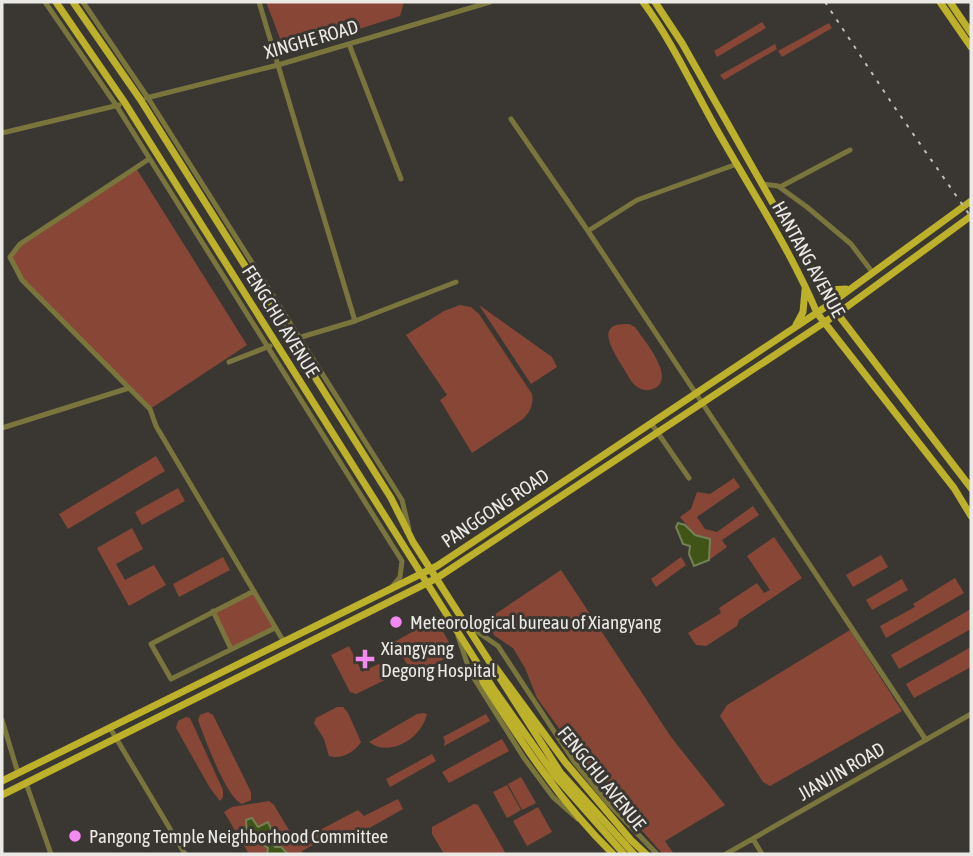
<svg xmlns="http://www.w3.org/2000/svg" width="973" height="856" viewBox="0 0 973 856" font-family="'Asap Condensed',sans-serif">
<rect width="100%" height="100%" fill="#3a3732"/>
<!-- green -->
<path fill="#884736" d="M266,2H404L400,16L289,51L283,46Z
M762,22L766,28L717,57L714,51Z
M829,23L832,28L782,57L778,51Z
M775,44L777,49L724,80L720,75Z
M136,168L247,345L150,409L22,280L12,264L13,251Z
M460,305L471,307L479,314L532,394C534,404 530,412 523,419L472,453L440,400L447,395L406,335L444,311Z
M479,305L552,357L557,367L531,384Z
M629,324L635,327C643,339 671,371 659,385C654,390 646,392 639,388C631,384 627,373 622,366C613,350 593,322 629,324Z
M156,456L165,471L68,529L59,514Z
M734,478L740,487L697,517L705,529L717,532L753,506L759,515L722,540L727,547L709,560L710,544L695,535L680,517L691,509L697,492L710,494Z
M178,488L185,501L142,525L135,512Z
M132,528L143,549L116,564L125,580L154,565L166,585L129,606L97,548Z
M774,537L802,578L739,620L737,626L706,646L696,645L688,633L721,613L719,608L757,583L764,593L770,590L747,556Z
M881,555L888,567L853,587L846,575Z
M223,557L230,570L179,597L173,584Z
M681,557L686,565L656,587L651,579Z
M561,570L671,737L725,805L665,841L674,854L662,853L598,782L537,698L525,668L513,648L495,636L485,621Z
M955,578L964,593L886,638L880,626L915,607L913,604Z
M902,579L908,590L872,610L866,600Z
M254,591L275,628L231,649L213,611Z
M971,609V629L899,669L891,655Z
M436,619L455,653L414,676L394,642Z
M850,630L902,711L770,786L763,782L720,716L727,705Z
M349,646L362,672L385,661L393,676L356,694L350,692L331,655Z
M971,647V667L914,698L906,684Z
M337,707H343L348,713L361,742C355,752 341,760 329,756L324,739L314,723L316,718Z
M208,712L213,715L251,792V800L242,804C226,797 205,739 198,720L200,715Z
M424,713L427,714C422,738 390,758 369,742L417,714Z
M486,714L490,721L444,746L445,741L443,737Z
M186,717L190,718L223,790V797L220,801L210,788L176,728L178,721Z
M502,739L509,751L449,783L442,772Z
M432,754L436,761L390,787L386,779Z
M521,777L536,803L522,810L508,784Z
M507,785L521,810L507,818L493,792Z
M398,799L403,809L364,831L351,830L347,834L329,836L302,851L303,854H249L224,812L232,807L269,801L274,805L299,847L301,840L358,810L364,816Z
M474,804L478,805L506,854H444L432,834V827Z
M538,807L552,832L527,846L513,821Z"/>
<!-- water -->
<path fill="#405418" stroke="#738156" stroke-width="2" d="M678,523L685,525L695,535L710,539L709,560L694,566L689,554L690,546L683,544L676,527Z
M252,818L258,827L268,822L275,837L272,842L275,847H281L288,854H267L268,848L247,835L246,820Z"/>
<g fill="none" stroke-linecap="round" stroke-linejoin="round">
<!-- minor -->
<path stroke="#7a753d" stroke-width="5" d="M45,2L116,105L402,561L400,577L391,588
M83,2L148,98L402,500L409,529
M259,2L355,321
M349,44L401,179
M146,98L278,65L490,2
M511,119L588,231
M2,133L119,105
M737,164L637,200L588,231L926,740
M763,184L778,186L807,207L851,244L873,273
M780,187L850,150
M298,338L355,321L456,282
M229,362L270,346
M129,388L22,280L10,257L20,244L149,159
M651,423L689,478
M2,428L129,388L150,409L156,426L284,642
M254,591L151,644L171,679L275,628
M213,611L231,649
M466,624L498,646L575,763L607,802L657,854
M458,636L470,672L524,758L553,797L578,819
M2,720L18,773
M110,728L185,854
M26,783L51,854
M753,839L762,854
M726,854L971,714"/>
<!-- major -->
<path stroke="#bdb02a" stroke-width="7" d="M56,2L125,103L493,688L555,776L624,854
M73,2L140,99L391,498L413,542L560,772L634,854
M643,2C674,44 695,92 721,137C754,195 791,251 817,313L954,488L971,516
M655,2L682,43L830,304L971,488
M940,2L971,47
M950,2L971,33
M820,282L829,290L846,289
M796,325L803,312L805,290
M493,664L565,762L631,840L646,854
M480,673L483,682C522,743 561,803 613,854
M2,781L437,566L830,304L971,201
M2,795L437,578L837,314L971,216"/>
<!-- rail -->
<path stroke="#c1bfbb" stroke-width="2" stroke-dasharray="3.5 7" stroke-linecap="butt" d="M825,2L893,105L971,217"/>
</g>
<!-- markers -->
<g fill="#f28af2" stroke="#3a3732" stroke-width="2.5">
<circle cx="396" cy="622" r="7"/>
<path d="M361.5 648.5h7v7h7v7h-7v7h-7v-7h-7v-7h7z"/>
<circle cx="75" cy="836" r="7"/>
</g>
<g text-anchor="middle" stroke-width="6" stroke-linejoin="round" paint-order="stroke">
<!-- street labels -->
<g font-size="19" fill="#ebe9e6" stroke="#3a3732">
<text transform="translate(311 39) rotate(-16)" y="7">XINGHE ROAD</text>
<text transform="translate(809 259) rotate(61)" y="7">HANTANG AVENUE</text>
<text transform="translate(281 321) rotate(58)" y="7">FENGCHU AVENUE</text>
<text transform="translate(495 508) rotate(-34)" y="7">PANGGONG ROAD</text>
<text transform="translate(841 771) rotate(-30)" y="7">JIANJIN ROAD</text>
<text transform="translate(602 778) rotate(51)" y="7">FENGCHU AVENUE</text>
</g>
<!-- poi labels -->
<g font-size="19" fill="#ebe9e6" stroke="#3a3732" text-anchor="start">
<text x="410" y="629">Meteorological bureau of Xiangyang</text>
<text x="381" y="655">Xiangyang<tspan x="381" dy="22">Degong Hospital</tspan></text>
<text x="89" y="843">Pangong Temple Neighborhood Committee</text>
</g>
</g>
<!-- border -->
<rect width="973" height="856" fill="none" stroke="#ebe9e6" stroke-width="7"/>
</svg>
